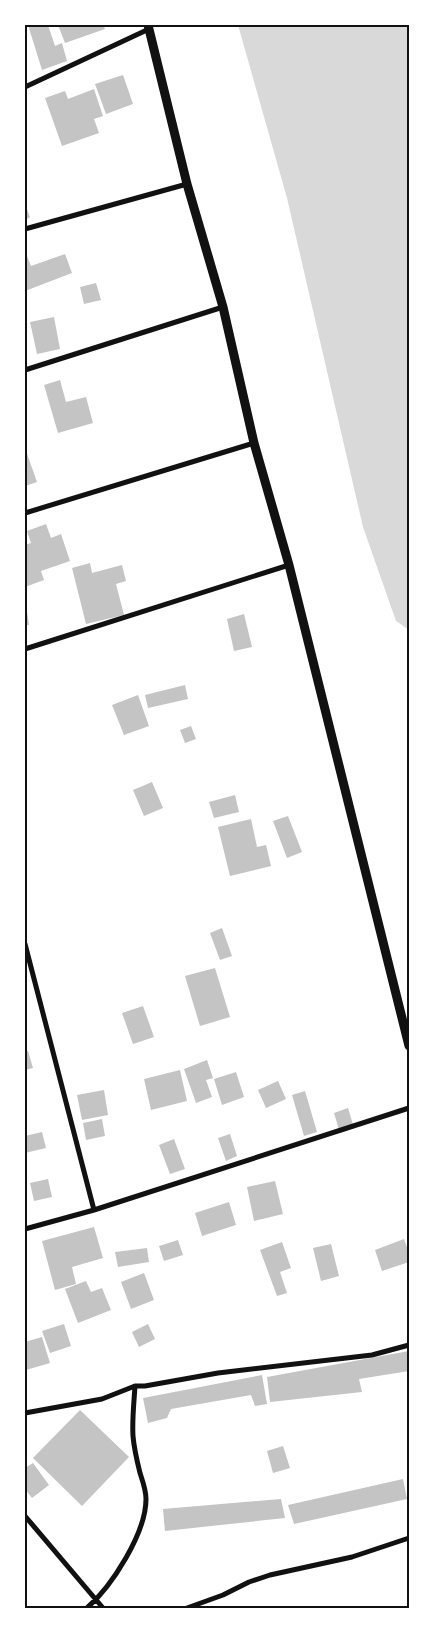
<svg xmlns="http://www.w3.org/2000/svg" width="434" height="1633" viewBox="0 0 434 1633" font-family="'Space Grotesk',sans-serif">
<rect width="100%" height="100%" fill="#fff"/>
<!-- water -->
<path fill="#d9d9d9" d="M238,25H409V630L396,621L363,527L287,198Z"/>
<!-- building -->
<path fill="#c4c4c4" d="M28,25H48L55,46L62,43L67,61L42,70Z
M58,25H103L105,29L65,43Z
M123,75L133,104L106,114L95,84Z
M94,89L103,116L94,119L99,133L62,146L45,98L65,91L68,99Z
M25,204L30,217L25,220Z
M25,251L31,266L65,254L72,273L25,291Z
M96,283L101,300L84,304L80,287Z
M54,317L60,349L37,354L30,322Z
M60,380L66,402L86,397L93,423L58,433L44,385Z
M25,448L37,482L25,486Z
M46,524L51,538L61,534L70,561L41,571L44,580L25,587V545L31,543L27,531Z
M90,563L92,573L122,565L126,581L116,584L124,615L86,624L72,568Z
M26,605L29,625H25V606Z
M244,614L252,647L234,651L227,619Z
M185,685L188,699L148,708L145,695Z
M138,695L149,726L124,735L112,705Z
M191,726L196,739L185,743L180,730Z
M152,782L163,808L144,816L133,790Z
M235,795L239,812L214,818L209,802Z
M288,816L302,852L287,858L273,821Z
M251,819L257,847L266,845L271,866L230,876L218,827Z
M222,928L232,956L220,960L210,933Z
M215,968L230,1017L200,1026L185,976Z
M143,1006L154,1037L133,1044L122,1013Z
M25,1051H28L33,1068L25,1070Z
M207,1060L213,1078L206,1080L212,1097L196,1103L184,1069Z
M180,1070L187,1101L151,1110L144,1079Z
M236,1072L244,1097L222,1105L214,1079Z
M278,1081L286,1099L266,1108L258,1090Z
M104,1090L108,1115L82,1120L77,1095Z
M305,1091L317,1132L304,1136L292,1095Z
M348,1108L354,1128L340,1133L334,1113Z
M102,1119L105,1136L86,1140L83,1123Z
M42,1132L46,1148L25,1153V1136Z
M230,1134L237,1156L226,1161L218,1138Z
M174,1139L185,1169L170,1174L159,1145Z
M48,1179L52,1197L34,1201L30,1183Z
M275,1181L283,1214L254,1221L247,1187Z
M229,1202L236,1225L202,1236L195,1213Z
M94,1227L103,1258L72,1267L76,1284L55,1290L42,1241Z
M404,1239L409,1253V1262L382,1271L375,1250Z
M178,1240L183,1255L164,1261L159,1246Z
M282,1242L291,1268L280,1272L287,1293L277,1296L260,1250Z
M331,1244L339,1276L321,1281L313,1248Z
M147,1248L149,1262L118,1267L115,1252Z
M144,1273L154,1300L131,1309L121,1282Z
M86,1281L91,1292L102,1288L111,1310L78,1323L65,1289Z
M64,1324L71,1346L50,1353L42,1331Z
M148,1324L155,1339L139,1347L132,1332Z
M42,1337L50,1363L26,1370L25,1342Z
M409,1351V1371L359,1379L362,1392L270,1402L267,1377Z
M262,1375L267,1404L255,1406L251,1395L171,1409L167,1418L148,1423L143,1398Z
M80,1410L129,1457L82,1506L33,1458Z
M283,1446L290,1468L273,1473L267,1451Z
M33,1463L49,1485L32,1498L25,1489V1468Z
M403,1479L407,1499L294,1524L288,1505Z
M281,1499L285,1518L165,1531L163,1509Z"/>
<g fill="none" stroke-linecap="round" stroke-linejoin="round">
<!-- minor -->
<path stroke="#111" stroke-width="5" d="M25,87L149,29
M25,229L187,184
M25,370L223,307
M25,513L254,443
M25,649L289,565
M25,944L94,1210
M25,1229L94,1210L409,1108
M25,1413L102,1399L135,1386H145L218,1373L372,1355L409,1345
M25,1516L103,1608
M87,1608C112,1586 146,1533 146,1499C146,1490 143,1482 140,1473C137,1461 134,1448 133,1436C132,1420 134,1402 135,1386
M187,1608L223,1595L249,1582L270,1575L352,1557L409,1538"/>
<!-- tertiary -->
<path stroke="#111" stroke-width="9" d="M148,25L187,184L223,307L254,443L289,565L409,1046"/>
</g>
<!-- border -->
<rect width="434" height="1633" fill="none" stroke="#ffffff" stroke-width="52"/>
<rect x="26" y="26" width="382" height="1581" fill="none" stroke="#111" stroke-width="2"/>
</svg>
